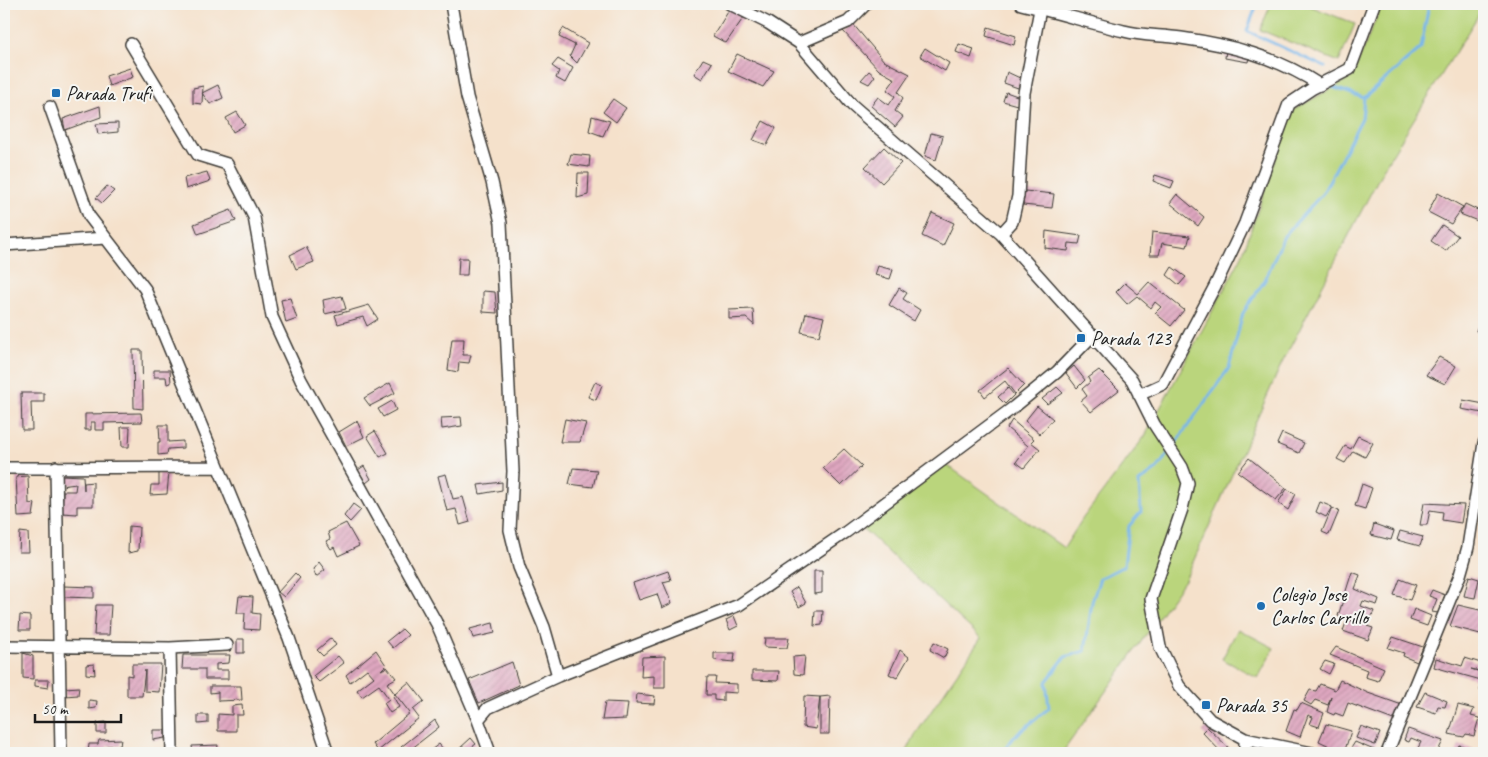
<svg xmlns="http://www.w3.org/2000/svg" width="1488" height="757" viewBox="0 0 1488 757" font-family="Caveat,sans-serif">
<defs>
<pattern id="building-hatch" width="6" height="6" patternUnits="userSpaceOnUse" patternTransform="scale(1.25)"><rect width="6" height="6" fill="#dea6bf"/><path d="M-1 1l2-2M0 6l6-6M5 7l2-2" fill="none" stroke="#be8ea4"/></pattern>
</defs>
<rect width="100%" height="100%" fill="#f6f6f2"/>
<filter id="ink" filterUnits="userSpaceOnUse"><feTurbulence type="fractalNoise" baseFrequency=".02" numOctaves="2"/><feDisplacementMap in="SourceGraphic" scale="10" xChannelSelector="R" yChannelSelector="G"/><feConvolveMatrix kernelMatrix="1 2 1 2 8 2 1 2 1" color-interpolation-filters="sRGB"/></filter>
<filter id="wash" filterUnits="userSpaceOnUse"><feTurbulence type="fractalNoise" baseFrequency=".0096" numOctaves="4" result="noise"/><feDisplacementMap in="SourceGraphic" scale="20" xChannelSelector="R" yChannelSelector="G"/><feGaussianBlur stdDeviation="1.12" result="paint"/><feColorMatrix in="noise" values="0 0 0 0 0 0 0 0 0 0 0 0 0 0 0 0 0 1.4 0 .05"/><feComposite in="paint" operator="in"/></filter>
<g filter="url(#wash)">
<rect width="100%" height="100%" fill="#f5e1cb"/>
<!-- grass -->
<path fill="#bad57b" stroke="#6b784c" d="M1271,4H1305L1355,24L1339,62L1260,30Z
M1382,4H1484V6L1385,166L1281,365L1185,580L1062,753H906L915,735L981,638L860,526L944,463L1064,548L1083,518L1145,436L1241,258L1293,110L1352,77Z
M1238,629L1274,648L1258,678L1222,659Z"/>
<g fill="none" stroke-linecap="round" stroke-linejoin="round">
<!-- stream -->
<path stroke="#76b5ea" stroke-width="3" d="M1257,4L1247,31L1325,67
M1332,87L1364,98
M1173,447L1229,368L1243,313L1265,280L1284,236L1323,193L1362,118L1364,98L1421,48L1429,4
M1002,753L1015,736L1049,708L1046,682L1065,657L1085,651L1092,602L1100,578L1124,566L1129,526L1141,512L1139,482L1157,469L1169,452"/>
</g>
<g id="blocks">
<!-- building -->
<path fill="url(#building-hatch)" d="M731,7L744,17L726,43L713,36Z
M852,23L884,61L910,74L898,92L903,98L895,111L903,117L895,127L871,106L878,97L889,105L895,96L887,90L895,79L879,70L843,31Z
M988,27L1016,36L1014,45L986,36Z
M563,28L588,43L577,63L570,56L575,45L559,37Z
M959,44L974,49L971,58L956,52Z
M925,48L949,63L945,71L920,56Z
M1226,49L1250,51L1248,62L1225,58Z
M737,54L774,71L763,87L728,71Z
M558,59L573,68L565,83L556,78L559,71L552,66Z
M703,59L712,63L702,79L694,74Z
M130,68L133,77L109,86L106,76Z
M869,71L875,76L869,84L861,80Z
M1007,72L1022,79L1018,88L1004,83Z
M218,85L223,98L210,104L202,93Z
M203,86L202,104L193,103V88Z
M1006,92L1020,97L1017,105L1003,101Z
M613,99L626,108L616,122L603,112Z
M100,106L101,117L65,130L63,119Z
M237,112L245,125L233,132L226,118Z
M592,116L610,121L603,136L589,131Z
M763,121L776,128L767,145L753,140Z
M118,123V132L98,134L96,124Z
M931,133L943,136L936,160L925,156Z
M884,147L901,163L882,183L865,167Z
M571,154L590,156L589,167L568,164Z
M207,172L210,181L186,189L184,178Z
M578,173H589L588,195L577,198Z
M1155,175L1174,181L1171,188L1153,181Z
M107,186L114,191L102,203L96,198Z
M1025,191L1054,194L1052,208L1023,205Z
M1438,193L1463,207L1451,224L1428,212Z
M1177,194L1204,217L1198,226L1170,203Z
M1465,204L1484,213L1480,222L1460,214Z
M231,210L236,221L198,234L194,224Z
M932,213L954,223L943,246L922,236Z
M1442,225L1458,236L1446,251L1431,241Z
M1046,231L1081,236L1079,244L1069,243L1068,251L1045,248Z
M1152,232L1190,236L1187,247L1162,243L1159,255H1150Z
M306,247L314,262L296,269L290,255Z
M459,258H468L467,275H458Z
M878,266L893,270L890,279L875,275Z
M1172,267L1186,277L1179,285L1167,275Z
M1149,282L1184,310L1171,326L1155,313L1161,307L1155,302L1151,308L1137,296L1127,304L1116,292L1125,283L1138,294Z
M899,288L907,293L903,299L920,310L914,321L889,305Z
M483,291L495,292L497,313L483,312Z
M342,296L346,309L325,314L323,300Z
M290,298L297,319L286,323L281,300Z
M369,305L378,319L367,326L363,317L338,324L335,315Z
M753,309L754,325L746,318L729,319V310Z
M1484,310V334L1476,331Z
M806,313L824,317L819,336L801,332Z
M452,339H464L463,355H471L469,363L459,362L458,372L448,370Z
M133,350H142L143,409L134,408Z
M1439,357L1456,366L1445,384L1426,375Z
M1074,366L1085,380L1077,388L1066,373Z
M1008,368L1024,385L1015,394L1005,381L985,397L980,390Z
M154,370H170L171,383L167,384L166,377H154Z
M1099,370L1119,390L1091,412L1081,401L1087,396L1082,389L1090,382L1088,378Z
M595,382L602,385L596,400L588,397Z
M390,383L395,393L370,406L364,398Z
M1057,387L1063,393L1047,404L1042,399Z
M1008,388L1014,395L1005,404L998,397Z
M21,393H44V402H31L32,430H22Z
M1463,400L1484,404L1483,413L1461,409Z
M392,401L396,410L383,417L378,409Z
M1037,406L1053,419L1040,434L1025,421Z
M141,413L142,422L104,423V430H95V422H91V430H85V414Z
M461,417L462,426L442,429L441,418Z
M565,419L586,423L580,442H560Z
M1012,420L1034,439L1031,442L1040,449L1024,468L1016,462L1028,446L1007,428Z
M357,421L364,437L346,446L339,432Z
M159,425H168V442L183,441V448L168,449L167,454L158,455V442H160Z
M121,427H130L129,447H122Z
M375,431L388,453L380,457L367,436Z
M1282,433L1304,443L1299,453L1277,444Z
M1358,436L1373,443L1365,457L1353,451L1345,463L1337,459L1345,446L1351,449Z
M844,449L862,466L841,486L823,468Z
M1249,458L1286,488L1276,500L1238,472Z
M364,466L371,479L366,483L358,470Z
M573,468L597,470L593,487L569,484Z
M169,472L167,494L150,495L151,485H159V473Z
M446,474L453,499L463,497L470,522L460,525L456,509L447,511L438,476Z
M61,475L83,476L84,490V483L93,482V506H77V514L62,513L63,491H75L76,484L61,486Z
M28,476L29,504L35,503L33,516L18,517L16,477Z
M502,482V490L480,494L478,485Z
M1362,484L1372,488L1365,509L1355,506Z
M1287,489L1296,494L1288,510L1278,503Z
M1320,502L1332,507L1326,517L1316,512Z
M1424,503L1464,505L1461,523L1442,520L1443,512L1430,510L1427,525H1420Z
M353,504L361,510L350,522L344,516Z
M1332,508L1339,511L1329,535L1322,532Z
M346,523L359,546L338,556L334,547L331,549L326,541L330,539L328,532Z
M1374,524L1394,531L1391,540L1371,535Z
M129,526L139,527L138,551L128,553Z
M1400,531L1423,537L1420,546L1397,540Z
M20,532L28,533L29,552H19Z
M319,562L325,570L316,577L313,569Z
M668,571L671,580L663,582L672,603L662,608L657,594L639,600L633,583Z
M814,571H822V593L814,594Z
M1352,572L1360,575L1355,589L1379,599L1377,605L1363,601L1361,606L1374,611L1367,626L1373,628L1368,640L1343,631L1347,620L1355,622L1338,616Z
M295,573L300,578L284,597L278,592Z
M1469,576L1479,579L1475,598L1464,596Z
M1400,579L1416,585L1410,600L1394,595Z
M63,586L94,587V598L63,597Z
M797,587L806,603L799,607L790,592Z
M1432,590L1445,595L1438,613L1432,612L1437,599L1429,596Z
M239,596L253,597L252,613L260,614L259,630L244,629L245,613H237Z
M96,605H111L109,635H94Z
M1458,605L1484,611V635L1450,626Z
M1414,609L1431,616L1427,626L1410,620Z
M815,611H823L822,625L814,626Z
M20,615L30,616V630H19Z
M734,616L738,626L730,630L726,620Z
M493,623L495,633L473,638L470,629Z
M402,629L408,635L393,648L387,641Z
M1393,637L1423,647L1417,662L1403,656L1404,653L1388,648Z
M331,638L336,645L323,656L317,650Z
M765,638H789L787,648L764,647Z
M237,639H244V653H237Z
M934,642L948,649L944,658L930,650Z
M1336,647L1384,668L1378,681L1365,677L1367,670L1330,655Z
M376,650L386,665L381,670L387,667L396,678L387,683L395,694L393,696L399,707L390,713L384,703L389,699L379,685L362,697L357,690L374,677L367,669L350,682L346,675Z
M900,650L909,657L897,678L889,674Z
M23,653L33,656V679L23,678Z
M714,653H735L734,662L714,660Z
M183,655H230L229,663L216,664V670H228V679H205V669H182Z
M338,656L344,663L319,682L313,676Z
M665,656V688H654V676L641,677L642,657Z
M805,656L803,675L794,674L793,657Z
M1436,658L1462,666L1465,658L1484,664V672L1471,669L1484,673V693L1480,691L1481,680L1434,667Z
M1325,661L1334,664L1329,674L1320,669Z
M512,662L519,685L479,703L469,680Z
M94,664L95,675L86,674V665Z
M132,664H161L159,692L145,691V670L142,696H127V675L132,676Z
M752,671H779L778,681L752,680Z
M707,677H716L715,683L737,684V693L723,692V701L714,700V695H706Z
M35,680H49L48,688L35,686Z
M1340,680L1368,693L1402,705L1396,721L1348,703L1343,716L1335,713L1334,715L1327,712L1331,697L1328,705L1315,700L1311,705L1304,701L1310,690L1316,691L1320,684L1335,690Z
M409,682L424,701L413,710L419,718L378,751L373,744L410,713L395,694Z
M210,686H241L242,700L218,701V692L210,693Z
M79,687L78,695L65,696V688Z
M1425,692L1447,701L1445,707L1438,706L1436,713L1417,707Z
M637,694L655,696L654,704L636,703Z
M804,696L820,697L816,729L803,727Z
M830,696L829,734H820V697Z
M89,700L97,701L96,708L89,709Z
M605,702L628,703L626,719L602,720Z
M1301,703L1324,713L1319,727L1310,724L1313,717L1308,715L1300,737L1286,731L1294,709L1297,710Z
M242,705L243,715H236V731H218V714L232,715V706Z
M1458,705L1474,709L1471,716L1479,718L1474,736L1466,734L1464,737L1449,734Z
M198,715H208V723L198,724Z
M435,720L439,727L406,753L401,747Z
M106,722V733H97V723Z
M1326,724L1351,731L1344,753L1319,741Z
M1361,726L1380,733L1375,745L1356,738Z
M1207,727L1231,750L1228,753H1222L1202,732Z
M1408,729L1443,741L1437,753L1417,750L1421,742L1411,738L1409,742L1404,740Z
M153,730H165V738L153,740Z
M471,738L476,744L464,753L459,749Z
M121,739L120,746H107L106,753H88L89,744H98L99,740Z
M1355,742L1381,753H1348Z
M439,744L444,750L440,753H427Z
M218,745L217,753H193L192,746Z
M1459,745L1474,749L1473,753H1456Z"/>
</g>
</g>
<g filter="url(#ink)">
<use href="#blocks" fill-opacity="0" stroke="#3d3a36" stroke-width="1"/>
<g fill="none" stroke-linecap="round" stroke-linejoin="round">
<defs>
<path id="minor" d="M451,4L467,97L492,182L501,223L513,471L510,530L519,567L544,627L558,676
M730,4L768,23L799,43L852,105L1001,234L1132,380L1154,424L1182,467L1188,483L1182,509L1151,599L1160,647L1179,686L1210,720L1245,739L1312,753
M1021,4C1056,12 1090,23 1124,31C1142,36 1162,35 1181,38C1231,45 1277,57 1320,85
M799,43L848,22L866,4
M131,44L198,155L227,164L254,217L272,317L301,380L437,624L478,720
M50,107L89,216L145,289L289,638L328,753
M1001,234L1012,222L1018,196L1024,93L1041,4
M4,245L106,238
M1139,395L1163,384L1215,286L1245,223L1289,104L1313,88L1350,69L1374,4
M56,467L61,753
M4,468L216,467
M4,646L170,648L227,645
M170,648L172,753
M1245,739V753
M490,753L478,720L488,708L558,676L739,605L846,532L1014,407L1057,372L1093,335
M1387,753L1460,575L1468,547L1484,443"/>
</defs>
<!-- minor casing -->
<use href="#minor" stroke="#3d3a36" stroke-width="14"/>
<!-- minor -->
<use href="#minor" stroke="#fff" stroke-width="11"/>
</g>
</g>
<!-- markers -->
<g fill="#1f6fb2" stroke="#f6f6f2" stroke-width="2">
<rect x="51" y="88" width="10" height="10" rx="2.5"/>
<rect x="1076" y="333" width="10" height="10" rx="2.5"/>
<circle cx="1261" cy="606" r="5"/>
<rect x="1201" y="700" width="10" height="10" rx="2.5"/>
</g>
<g text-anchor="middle" stroke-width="4" stroke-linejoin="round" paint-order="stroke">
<!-- poi labels -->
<g font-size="20" fill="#1c1c1c" stroke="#f6f6f2" text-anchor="start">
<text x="66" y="100">Parada Trufi</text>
<text x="1091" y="345">Parada 123</text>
<text x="1271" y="601">Colegio Jose<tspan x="1271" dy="23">Carlos Carrillo</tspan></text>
<text x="1216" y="712">Parada 35</text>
</g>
</g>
<!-- margin -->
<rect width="1488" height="757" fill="none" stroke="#f6f6f2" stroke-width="20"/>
<!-- scale -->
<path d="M35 714v8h86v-8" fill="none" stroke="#1c1c1c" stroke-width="2.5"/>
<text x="42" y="714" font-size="15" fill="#1c1c1c" stroke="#f6f6f2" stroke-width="4" paint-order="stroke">50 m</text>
</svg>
